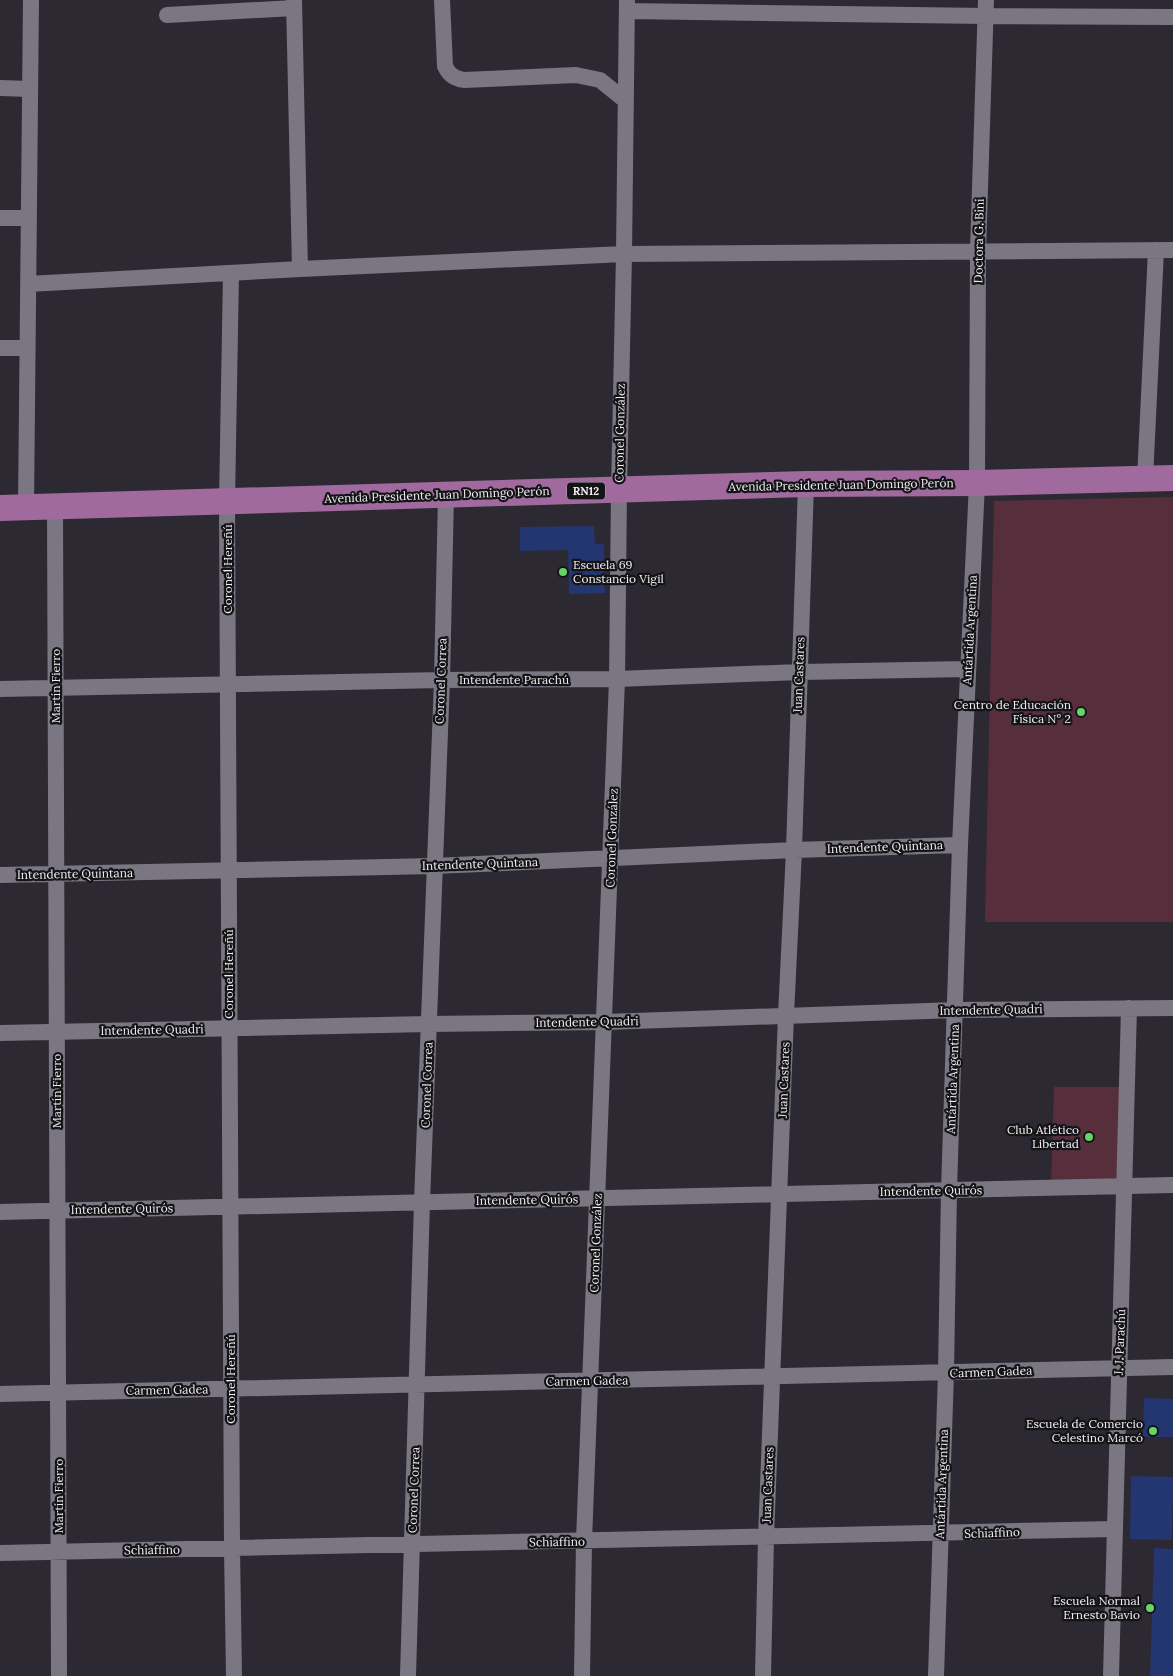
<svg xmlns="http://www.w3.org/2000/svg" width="1173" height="1676" viewBox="0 0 1173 1676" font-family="Lora,serif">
<rect width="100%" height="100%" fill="#2c2932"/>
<!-- green -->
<path fill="#572f3c" d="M1173,497V922H985L994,501Z
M1054,1087H1127L1124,1186L1051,1188Z"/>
<!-- building -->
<path fill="#24366f" d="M594,526L595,544H604L605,593L569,594L568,550L520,551V527Z
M1144,1398L1173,1399V1437H1143Z
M1131,1476L1173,1477L1172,1540L1130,1539Z
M1154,1548L1173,1549V1676H1150Z"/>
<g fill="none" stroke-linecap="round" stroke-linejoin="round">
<!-- minor -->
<path stroke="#7a7782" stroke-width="16" d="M294,0L300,269
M442,0L445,66C449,75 454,78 464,80L576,75L600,80L626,101
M627,11L986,16L1173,17
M167,15L294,8
M0,88L30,89
M0,218H29
M231,273L227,501L232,1549L234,1676
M28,284L300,269L624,254L1173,250
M0,348H27
M1145,479L1156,250
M55,507L59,1676
M26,508L31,0
M0,689L442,680L617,679L799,672L968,669
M0,875L434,866L794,850L960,845
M0,1033L429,1024L605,1022L956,1010L1173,1008
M0,1212L1173,1185
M0,1394L1173,1367
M0,1553L1114,1529
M408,1676L422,1202L442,680L446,495
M582,1676L584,1541L617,679L619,490L624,254L627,0
M763,1676L766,1538L786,1015L794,850L806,484
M936,1676L946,1373L949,1190L960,845L977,483L978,251L986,0
M1111,1676L1129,1008"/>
<!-- trunk -->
<path stroke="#a16a9f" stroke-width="26" d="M0,508L806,484L977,483L1173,478"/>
</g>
<!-- markers -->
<g fill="#66d467" stroke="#141316" stroke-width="2">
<circle cx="563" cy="572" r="5"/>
<circle cx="1081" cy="712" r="5"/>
<circle cx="1089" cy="1137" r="5"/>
<circle cx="1153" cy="1431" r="5"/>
<circle cx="1150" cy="1608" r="5"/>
</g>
<g text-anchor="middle" stroke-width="4.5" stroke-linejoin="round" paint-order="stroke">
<!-- shield labels -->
<rect fill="#141316" stroke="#aeacb1" stroke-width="1" x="567" y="482.5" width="38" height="17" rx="4"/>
<g font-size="11" font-weight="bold" fill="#f0eef4">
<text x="586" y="495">RN12</text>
</g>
<!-- street labels -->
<g font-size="12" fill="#f0eef4" stroke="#141316">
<text transform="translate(979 241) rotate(-89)" y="4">Doctora G. Bini</text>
<text transform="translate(620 433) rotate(-89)" y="4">Coronel González</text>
<text transform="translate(841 485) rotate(-1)" y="4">Avenida Presidente Juan Domingo Perón</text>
<text transform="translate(437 495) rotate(-2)" y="4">Avenida Presidente Juan Domingo Perón</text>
<text transform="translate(228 569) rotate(-90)" y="4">Coronel Hereñú</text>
<text transform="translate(970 630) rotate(-87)" y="4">Antártida Argentina</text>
<text transform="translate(799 675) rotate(-88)" y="4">Juan Castares</text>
<text x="514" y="684">Intendente Parachú</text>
<text transform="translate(441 681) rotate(-88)" y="4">Coronel Correa</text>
<text transform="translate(56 686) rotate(-90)" y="4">Martín Fierro</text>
<text transform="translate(612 838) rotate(-88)" y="4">Coronel González</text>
<text transform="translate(885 847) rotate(-2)" y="4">Intendente Quintana</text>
<text transform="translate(480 864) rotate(-2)" y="4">Intendente Quintana</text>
<text transform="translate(75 874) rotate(-1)" y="4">Intendente Quintana</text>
<text transform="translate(229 974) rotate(-90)" y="4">Coronel Hereñú</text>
<text transform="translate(991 1010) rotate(-1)" y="4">Intendente Quadri</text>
<text transform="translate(587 1022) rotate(-1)" y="4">Intendente Quadri</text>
<text transform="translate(152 1030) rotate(-1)" y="4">Intendente Quadri</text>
<text transform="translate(953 1079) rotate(-88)" y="4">Antártida Argentina</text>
<text transform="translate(784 1080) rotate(-88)" y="4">Juan Castares</text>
<text transform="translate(427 1085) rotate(-88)" y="4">Coronel Correa</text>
<text transform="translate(57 1091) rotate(-90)" y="4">Martín Fierro</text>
<text transform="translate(931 1191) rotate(-1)" y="4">Intendente Quirós</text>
<text transform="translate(527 1200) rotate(-1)" y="4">Intendente Quirós</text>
<text transform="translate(122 1209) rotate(-1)" y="4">Intendente Quirós</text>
<text transform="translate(596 1243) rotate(-88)" y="4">Coronel González</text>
<text transform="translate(1120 1342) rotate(-88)" y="4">J. J. Parachú</text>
<text transform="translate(991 1372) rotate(-2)" y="4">Carmen Gadea</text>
<text transform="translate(231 1379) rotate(-90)" y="4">Coronel Hereñú</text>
<text transform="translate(587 1381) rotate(-1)" y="4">Carmen Gadea</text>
<text transform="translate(167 1390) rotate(-1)" y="4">Carmen Gadea</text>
<text transform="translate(942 1484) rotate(-88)" y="4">Antártida Argentina</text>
<text transform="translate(768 1485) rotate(-88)" y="4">Juan Castares</text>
<text transform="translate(414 1490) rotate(-88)" y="4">Coronel Correa</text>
<text transform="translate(59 1496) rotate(-90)" y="4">Martín Fierro</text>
<text transform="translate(992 1533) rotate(-2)" y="4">Schiaffino</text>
<text transform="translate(557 1542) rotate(-1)" y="4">Schiaffino</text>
<text transform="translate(152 1550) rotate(-1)" y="4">Schiaffino</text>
</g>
<!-- poi labels -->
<g font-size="12" fill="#f0eef4" stroke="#141316" text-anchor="end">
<text x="573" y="569" text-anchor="start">Escuela 69<tspan x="573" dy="14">Constancio Vigil</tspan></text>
<text x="1071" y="709">Centro de Educación<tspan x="1071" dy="14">Física Nº 2</tspan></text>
<text x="1079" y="1134">Club Atlético<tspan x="1079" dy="14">Libertad</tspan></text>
<text x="1143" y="1428">Escuela de Comercio<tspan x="1143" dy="14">Celestino Marcó</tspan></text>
<text x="1140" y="1605">Escuela Normal<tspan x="1140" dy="14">Ernesto Bavio</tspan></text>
</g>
</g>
</svg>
